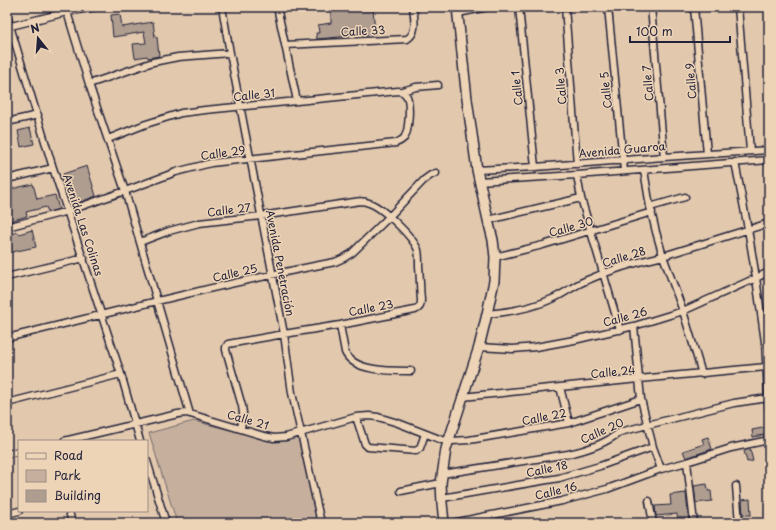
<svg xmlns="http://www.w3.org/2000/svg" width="776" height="530" viewBox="0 0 776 530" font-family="'Playpen Sans',sans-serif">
<rect width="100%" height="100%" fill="#e2c9ae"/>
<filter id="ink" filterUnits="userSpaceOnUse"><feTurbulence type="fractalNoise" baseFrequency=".025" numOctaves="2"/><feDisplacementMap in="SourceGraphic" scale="8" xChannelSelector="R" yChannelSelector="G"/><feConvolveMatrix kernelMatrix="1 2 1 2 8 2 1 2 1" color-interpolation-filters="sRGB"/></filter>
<g filter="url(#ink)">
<!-- green -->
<path fill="#c6b09d" stroke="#74696c" d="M194,421L275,441L298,437L318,523H177L149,433Z"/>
<!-- building -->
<path fill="#af9d90" stroke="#22223b" d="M331,7H373L375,34L362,35L361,32L350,33V36L317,39L316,33H319L318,25L331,23Z
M120,14L122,27L153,22L155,37H157L159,56L148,58L147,56L135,58L133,44L146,43L144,32L113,37L111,15Z
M30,128L34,144L21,147L18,131Z
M87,166L96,196L73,205L63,174Z
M33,184L37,199L55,195L59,209L48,212L46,207L26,212L27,216L7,222V190Z
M32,230L36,247L7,253V235L18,232L19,234Z
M768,427L769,434L753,437L752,430Z
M708,437L712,449L686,458L683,451L704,444L702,439Z
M750,449L753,461L747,462L744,451Z
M707,484L708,491H711L712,501L696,503L694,486Z
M686,493L689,523H678L677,514L656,516L655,506L671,505L670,495Z
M750,499L751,515H743L742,500Z"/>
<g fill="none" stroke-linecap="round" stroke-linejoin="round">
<defs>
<path id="minor" d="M222,7L230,53L284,334L292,393L301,433L321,523
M277,7L297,101
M519,7L535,167
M565,7L577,164
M608,7L624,171
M651,7L664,157
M694,7L707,154
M738,7L750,151
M67,12L89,84L125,191L190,414
M458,13L488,7
M7,16L53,168L121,374L140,441
M7,27L67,12L95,7
M285,45L407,39C418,33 414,17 413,7
M89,84L153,62L178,57L230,53
M402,91L416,87L438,85
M7,122L38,115
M735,162L748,229L756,278L765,342L769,411
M477,170L535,167L664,157L769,150
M644,170L650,207L656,232L663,256L683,311L702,374
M577,175L581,198L620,330
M7,179L53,168
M479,181L577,175L769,160
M650,207L685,197
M488,220L581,198
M7,227L68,211L125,191L176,172L211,163L396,143C399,142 402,140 404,138C409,132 411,101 406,95C404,92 402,91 398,91L205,110L181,113L146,124L108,139
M140,242L169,231L199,223L261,216L354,202C359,201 364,201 369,203C382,207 413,237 418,250C419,255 419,261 419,266C420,277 420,289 421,300C421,306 420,308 415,310L340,325L284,334L228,344L226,347V350L242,406L243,413L241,429
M495,257L543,245L652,212
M7,277L84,258
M487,314C510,312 532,308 552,299C564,294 573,286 585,281C610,270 636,262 663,256L769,223
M340,325L345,352C353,372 393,371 411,371
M634,326L641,399L653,447L661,469
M7,338C116,311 225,283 335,262L344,258L352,253L389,217L424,180L431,175L436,173
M479,347L513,349L536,347L574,340L634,326L683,311L769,272
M560,387L569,423
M462,397L639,379L766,367
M7,403L121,374
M356,417L365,444L368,447L416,451L420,448L425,434
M64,441L178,414L187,413L264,436L274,438L286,437L356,417L369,416L378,417L398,423L442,440L452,441L469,440L569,423L641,399
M7,454L19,451
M147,461L166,523
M687,462L694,523
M442,474L568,454C587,450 605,444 620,432L734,403L768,398
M736,486L739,523
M401,491L441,483
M442,498L559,478L600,466L653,447
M649,501L653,523
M69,511L72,523
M7,514L19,511
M452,523L562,501L607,489L661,469L687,462L731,448L769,440"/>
<path id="secondary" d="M444,523L442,503L441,483L446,449L479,347L487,314L494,281L495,257L493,240L488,220L477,170L467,99L457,7"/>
</defs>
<!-- minor casing -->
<use href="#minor" stroke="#22223b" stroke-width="9"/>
<!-- secondary casing -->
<use href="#secondary" stroke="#22223b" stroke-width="12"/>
<!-- minor -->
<use href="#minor" stroke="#eed4b6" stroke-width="6"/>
<!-- secondary -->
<use href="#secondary" stroke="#eed4b6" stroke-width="9"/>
</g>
</g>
<g text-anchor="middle" stroke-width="3" stroke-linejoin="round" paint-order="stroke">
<!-- street labels -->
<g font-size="11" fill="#22223b" stroke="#eed4b6">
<text transform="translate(363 31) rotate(-3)" y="4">Calle 33</text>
<text transform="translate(691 81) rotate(-95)" y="4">Calle 9</text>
<text transform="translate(648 83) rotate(-95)" y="4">Calle 7</text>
<text transform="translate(561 86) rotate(-95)" y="4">Calle 3</text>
<text transform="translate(517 88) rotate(-96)" y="4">Calle 1</text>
<text transform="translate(606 90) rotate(-96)" y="4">Calle 5</text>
<text transform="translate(254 95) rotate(-6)" y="4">Calle 31</text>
<text transform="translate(622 150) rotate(-5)" y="4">Avenida Guaroa</text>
<text transform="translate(223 153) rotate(-8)" y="4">Calle 29</text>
<text transform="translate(229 210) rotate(-7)" y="4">Calle 27</text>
<text transform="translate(83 225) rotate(72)" y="4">Avenida Las Colinas</text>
<text transform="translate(571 227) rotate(-16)" y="4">Calle 30</text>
<text transform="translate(624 257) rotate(-17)" y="4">Calle 28</text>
<text transform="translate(280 263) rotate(79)" y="4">Avenida Penetración</text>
<text transform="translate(235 273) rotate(-13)" y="4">Calle 25</text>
<text transform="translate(371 308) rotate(-11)" y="4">Calle 23</text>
<text transform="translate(625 317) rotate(-15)" y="4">Calle 26</text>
<text transform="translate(613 372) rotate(-6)" y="4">Calle 24</text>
<text transform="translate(544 417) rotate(-11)" y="4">Calle 22</text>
<text transform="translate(248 420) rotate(16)" y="4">Calle 21</text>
<text transform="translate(602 431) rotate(-24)" y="4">Calle 20</text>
<text transform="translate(547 469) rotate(-12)" y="4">Calle 18</text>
<text transform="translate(556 491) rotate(-13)" y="4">Calle 16</text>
</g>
</g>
<!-- margin -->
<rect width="776" height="530" fill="none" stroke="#eed4b6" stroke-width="24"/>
<rect x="12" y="12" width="752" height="506" fill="none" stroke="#22223b" stroke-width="1.5" filter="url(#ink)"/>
<!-- legend -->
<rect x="18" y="440" width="130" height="72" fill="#eed4b6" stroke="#9c8d85"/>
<rect x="26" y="453" width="20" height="6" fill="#eed4b6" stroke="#9c8d85"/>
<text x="54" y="460" font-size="12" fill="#22223b">Road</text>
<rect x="26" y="470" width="20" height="12" fill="#c6b09d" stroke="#9c8d85"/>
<text x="54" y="480" font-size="12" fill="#22223b">Park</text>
<rect x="26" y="490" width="20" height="12" fill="#af9d90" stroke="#9c8d85"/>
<text x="54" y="500" font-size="12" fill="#22223b">Building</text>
<!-- north arrow -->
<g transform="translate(38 38) rotate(343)" stroke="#eed4b6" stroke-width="3" paint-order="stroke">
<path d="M0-3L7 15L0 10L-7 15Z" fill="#22223b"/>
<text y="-6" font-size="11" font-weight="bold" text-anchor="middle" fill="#22223b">N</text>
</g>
<!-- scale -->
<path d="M630 36v6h100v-6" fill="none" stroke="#22223b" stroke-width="2"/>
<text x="636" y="36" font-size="12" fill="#22223b" stroke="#eed4b6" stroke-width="3" paint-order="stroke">100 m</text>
</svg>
